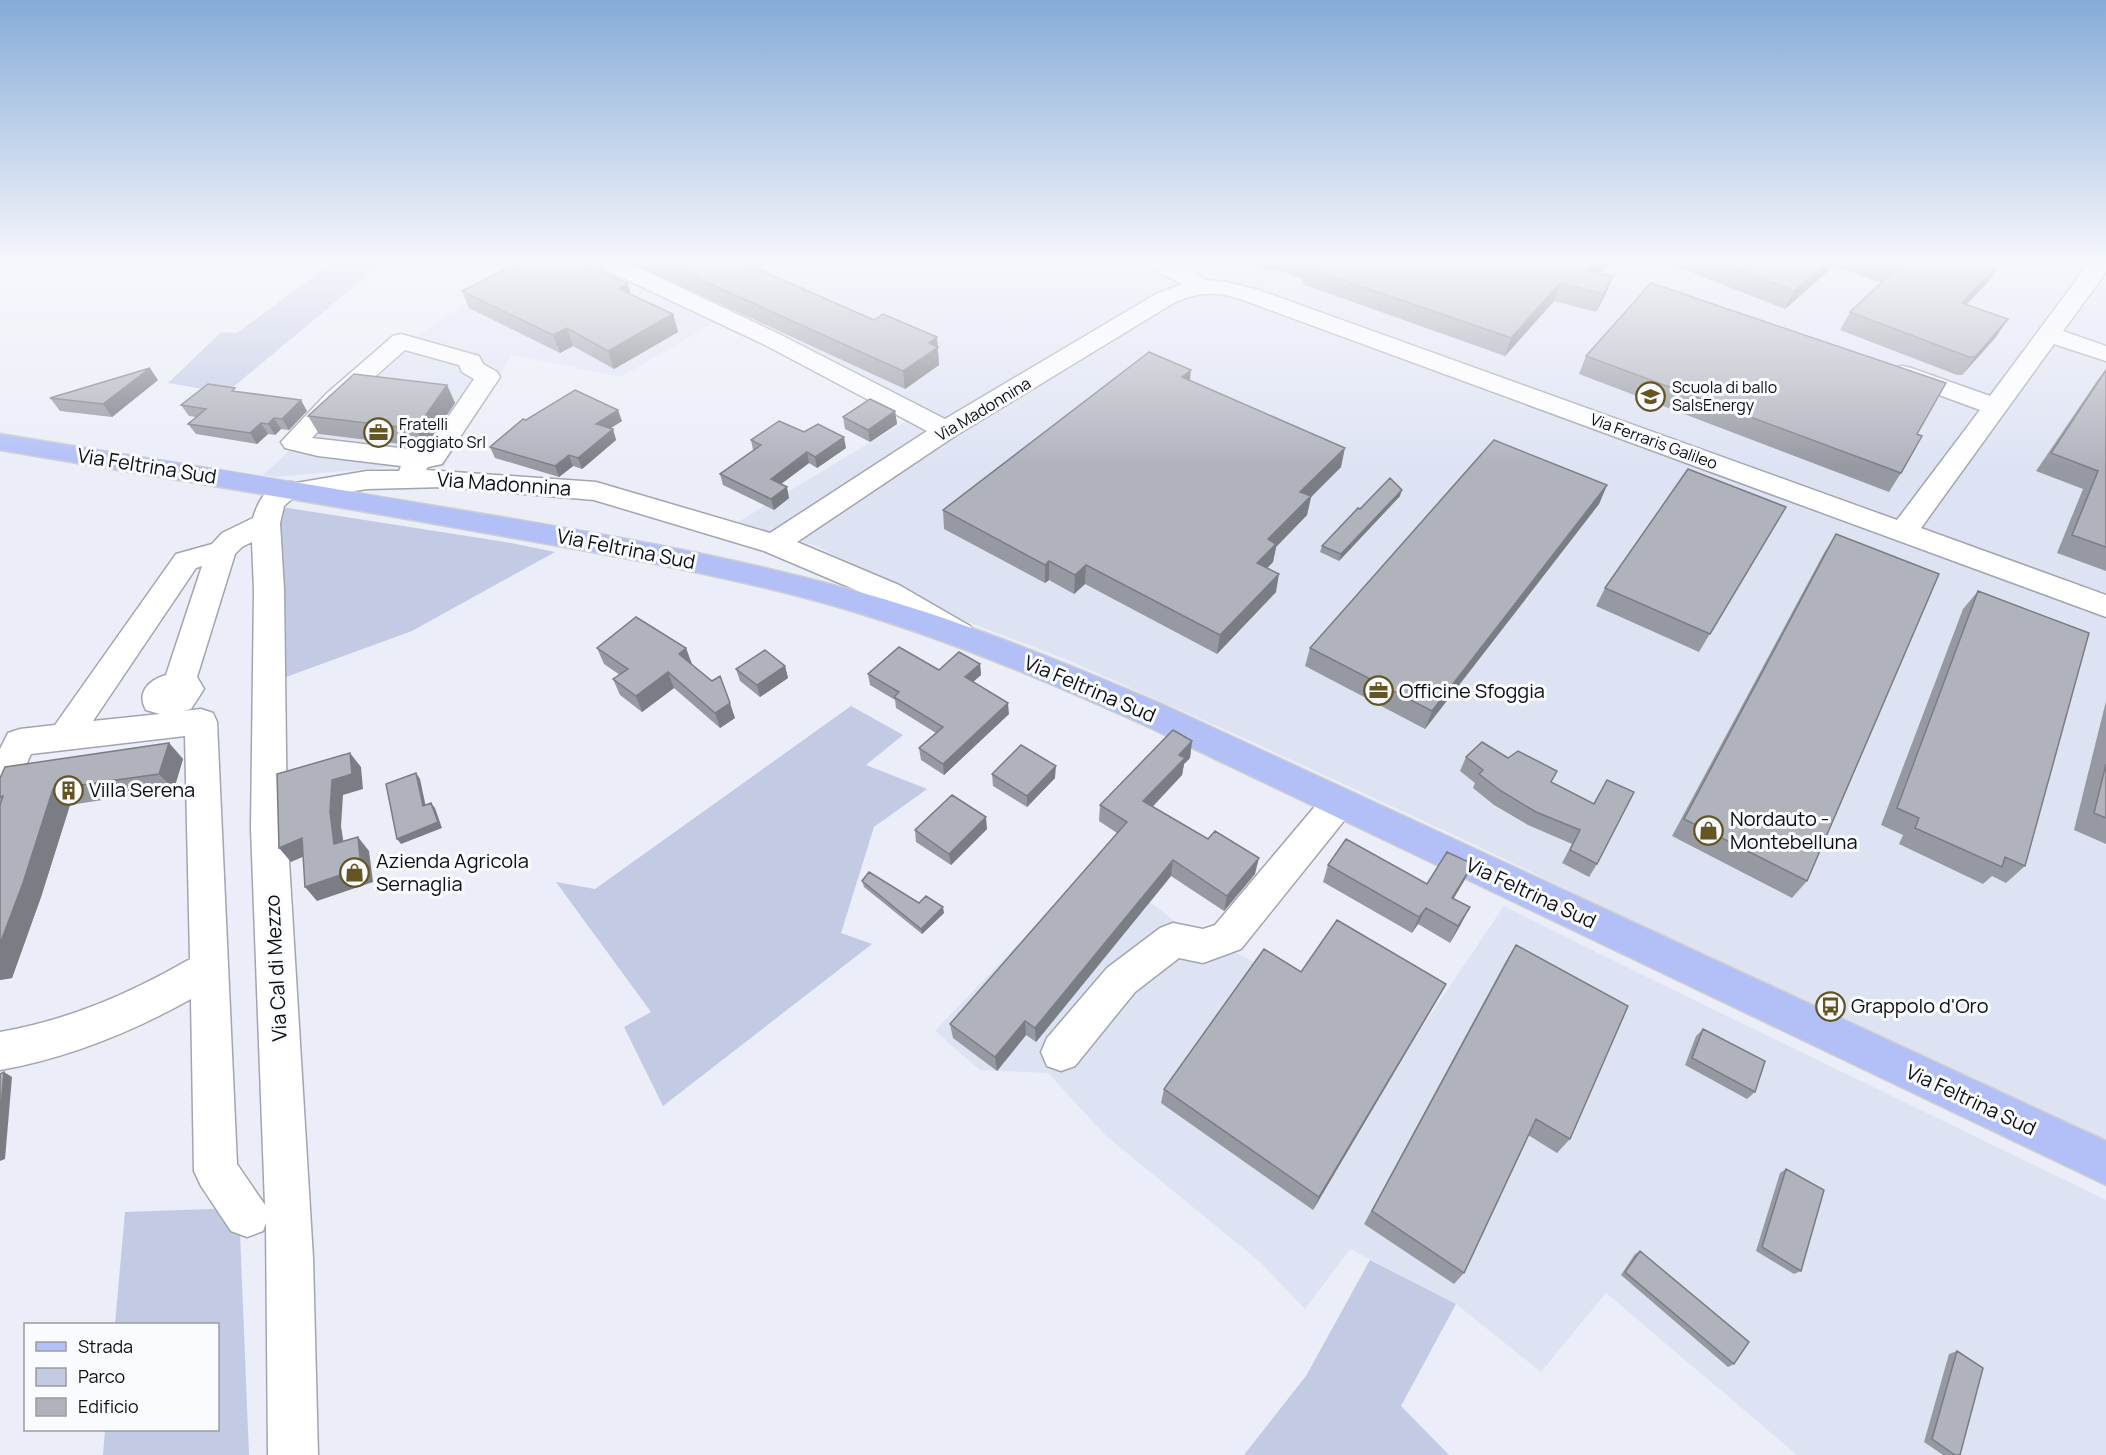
<svg xmlns="http://www.w3.org/2000/svg" width="2106" height="1455" viewBox="0 0 2106 1455" font-family="Manrope,sans-serif">
<rect width="100%" height="100%" fill="#ebeef8"/>
<!-- built -->
<path fill="#dee3f4" d="M523,263H2106V1145L1672,941L1484,849L1248,740L1063,658L938,611L915,596L816,546L738,522L911,418L720,319L621,377L512,355L444,467H392L274,477L263,475L403,346Z
M1097,861L1216,953L1225,947L1412,1042L1504,906L1657,982L2106,1200V1455H1797L1606,1293L1541,1372L1456,1304L1350,1249L1305,1309L1260,1262L1105,1135L1048,1073L980,1070L935,1031Z"/>
<!-- green -->
<path fill="#c2cae4" d="M332,263H382L226,393L168,383L221,332L237,333Z
M269,505L511,543L555,552L412,631L275,681Z
M851,706L903,735L866,765L927,789L874,827L841,933L872,944L663,1106L624,1027L651,1012L556,882L595,889Z
M239,1208L249,1455H103L105,1430H218V1324H115L125,1212Z
M1370,1260L1456,1304L1401,1406L1449,1455H1244L1306,1376Z"/>
<g fill="none" stroke-linecap="round" stroke-linejoin="round">
<defs>
<path id="minor" d="M599,263H629L781,335L945,419L1156,294L1182,284L1151,268L1148,263H1178L1193,270L1205,280L1226,282L1256,289L1897,520L1980,410L1893,378L1890,373L1893,368L1902,366L1911,368L1990,396L2089,263H2106V272L2063,331L2106,346V361L2054,344L1921,528L2106,595V617L1240,299C1216,291 1195,292 1172,304L955,436L797,542L899,585L970,626L974,634L970,642L959,645L948,642L877,599L764,551L594,500L444,487L367,489L299,500L293,498L284,506L280,523L284,590L287,828L313,1258L318,1455H268L266,1223L263,1231L247,1237L231,1231L201,1186L194,1171L191,999C130,1033 68,1058 0,1070V1032C69,1020 129,994 190,959L185,736L31,754L12,795L0,799V749L8,733L20,729L55,725L176,554L212,544L222,533L253,518C259,498 272,476 296,483L367,471H399L401,466L318,456L285,448L281,442L326,394L393,336L401,334L479,356L483,364L497,372L500,377L442,464L428,467L426,470L596,482L770,533L927,431L765,345L602,268ZM405,350L459,365L462,372L474,379L425,451L312,438L344,404ZM252,542L254,590L251,828L265,1205L237,1164L217,722L213,713L201,709L183,711L191,709L204,689L197,677L235,554L242,547ZM202,566L166,675C149,680 136,692 146,710L160,714L93,721L196,568Z
M1339,788L1351,792L1356,802L1351,812L1241,949L1203,963L1179,958L1135,992L1075,1066L1061,1071L1047,1066L1041,1052L1047,1038L1107,968L1160,928L1173,923L1203,929L1215,925L1327,792Z"/>
<path id="major" d="M0,434C149,458 298,482 447,508C587,531 729,555 866,594C969,623 1068,664 1166,706L2106,1141V1185L1142,724C1049,682 954,642 855,612C738,577 617,556 497,535C331,505 166,478 0,450Z"/>
</defs>
<!-- minor casing -->
<use href="#minor" stroke="#a2a5af" stroke-width="3"/>
<!-- major casing -->
<use href="#major" stroke="#cfcfcf" stroke-width="3"/>
<!-- minor -->
<use href="#minor" fill="#fff" fill-rule="evenodd"/>
<!-- major -->
<use href="#major" fill="#b3c0f7" fill-rule="evenodd"/>
</g>
<!-- wall -->
<path fill="#9799a2" d="M631,263H766L757,269L874,320L937,337L939,365L905,389Z
M1246,263H1612L1599,274L1606,294L1596,312L1554,301L1505,356L1302,284L1303,279L1270,268L1266,271Z
M1667,263H2000L1989,281L1966,304L1996,337L1962,375H1957L1840,330L1850,312L1881,283L1834,266L1785,309Z
M462,291L631,294L673,314L678,332L614,369L573,346L560,353L469,308Z
M1586,356L1917,434L1901,473L1889,492L1579,374Z
M2106,369V571L2057,553L2083,489L2036,471L2097,381Z
M158,380L112,417L60,411L50,398Z
M447,385L455,403L425,447L319,434L308,416Z
M237,391L307,411L289,430L281,429L275,435L268,434L257,444L196,434L188,424L196,417L189,416L181,405Z
M895,411L897,424L870,442L845,429L843,417Z
M526,420L622,421L610,428L613,429L616,440L582,469L573,466L559,477L495,458L490,447Z
M804,432L846,448L817,468L809,463L781,484L789,498L774,510L723,485L720,474L753,450L751,440Z
M1341,467L1311,497L1307,515L1276,547L1273,562L1267,568L1276,592L1217,654L1085,584L1074,594L1049,580L1045,583L944,529L943,510Z
M1607,485L1599,504L1425,729L1305,666L1310,648Z
M1400,496L1339,561L1320,552L1322,546L1360,509Z
M1786,507L1699,652L1596,606L1605,588Z
M1836,534L1807,881L1792,898L1672,836L1824,553Z
M1978,591L2025,866L2006,883L1992,876L1983,884L1899,844L1903,835L1881,825L1963,609Z
M597,648H686L691,664L735,718L720,728L674,688L642,712L620,695L613,679L620,675L604,664Z
M980,664L981,675L973,682L1009,714L944,775L921,760L919,748L936,733L896,708L895,700L870,685L868,674L939,670Z
M785,666L788,678L760,697L740,681L736,669Z
M2106,701V844L2074,830Z
M1192,741L1190,758L1184,764L1182,775L1152,807L1255,874L1224,911L1171,876L1036,1042L1026,1035L997,1071L953,1038L950,1024L1117,833L1099,821L1100,805Z
M169,743L183,759L174,789L70,805L41,897L12,978L0,980V778Z
M1466,757L1508,758L1551,782L1593,804L1607,780L1597,864L1589,877L1562,863L1572,844L1528,825L1494,805L1473,788L1475,783L1460,771Z
M992,774L1055,778L1027,807L993,786Z
M987,829L951,865L916,842L915,830Z
M1473,864L1464,881L1454,898L1461,924L1450,943L1418,924L1412,933L1323,882L1328,865L1427,884Z
M862,881L919,903L944,913L922,934L864,887Z
M1516,945L1570,1139L1557,1153L1528,1135L1464,1273L1454,1284L1364,1224L1506,961Z
M1301,972L1437,1000L1313,1210L1161,1103L1164,1089Z
M1703,1029L1755,1092L1747,1099L1685,1065L1696,1036Z
M1786,1169L1801,1271L1794,1274L1756,1251L1780,1173Z
M1640,1251L1734,1364L1728,1367L1621,1275L1635,1254Z
M1957,1351L1960,1455H1943L1924,1442L1949,1354Z"/>
<!-- shaded-wall -->
<path fill="#7b7d84" d="M738,263H766L741,278Z
M1268,263H1271L1270,268L1266,271Z
M1597,263H1612L1581,288L1587,271Z
M1827,263H1836L1834,266L1785,309L1794,291Z
M2000,263L1989,281L1951,321L1962,303Z
M1613,276L1606,294L1596,312L1603,294Z
M1560,283L1554,301L1505,356L1511,338Z
M628,284L633,302L619,289Z
M673,314L678,332L614,369L608,351Z
M2008,319L1996,337L1962,375L1975,357Z
M567,328L573,346L560,353L553,335Z
M937,337L939,365L905,389L903,371L929,343Z
M150,368L158,380L112,417L103,404Z
M1191,370L1189,388L1182,377Z
M447,385L455,403L425,447L416,429Z
M301,400L307,411L289,430L282,419Z
M618,410L622,421L600,435L596,424Z
M895,411L897,424L870,442L868,430Z
M274,418L281,429L275,435L268,424Z
M261,423L268,434L257,444L250,433Z
M613,429L616,440L582,469L578,458Z
M844,437L846,448L817,468L815,457Z
M1345,448L1341,467L1311,497L1307,515L1276,547L1273,562L1254,582L1257,563L1268,539L1300,492Z
M807,452L809,463L773,490L771,479Z
M569,455L573,466L559,477L555,466Z
M1607,485L1599,504L1425,729L1432,711Z
M787,487L789,498L774,510L771,499Z
M1402,490L1400,496L1339,561L1341,554Z
M1049,561V580L1045,583V565Z
M1086,565L1085,584L1074,594L1075,575Z
M1279,574L1276,592L1217,654L1220,635Z
M686,648L692,664L685,669L679,654Z
M980,664L981,675L966,688L965,677Z
M785,666L788,678L760,697L757,685Z
M668,672L674,688L642,712L636,696Z
M730,703L735,718L720,728L715,713Z
M1008,703L1009,714L944,775L943,764Z
M1192,741L1190,758L1184,764L1182,775L1142,818L1143,801L1179,755Z
M169,743L183,759L174,789L159,774Z
M350,753L361,767L363,789L343,795L341,826L346,859L334,844L330,812L332,780Z
M1056,766L1055,778L1027,807V796Z
M416,773L420,779L427,812L423,806Z
M53,789L70,805L41,897L12,978L0,980V944Z
M431,803L435,808L442,828L401,844L397,839Z
M986,817L987,829L951,865L949,854Z
M358,837L369,851L373,882L317,901L305,887Z
M302,838L314,852L291,862L279,848Z
M1259,858L1255,874L1224,911L1227,896Z
M1173,860L1171,876L1036,1042L1035,1028Z
M1473,864L1464,881L1444,914L1452,898Z
M943,907L944,913L922,934L921,929Z
M1470,907L1461,924L1450,943L1458,926Z
M1426,908L1418,924L1412,933L1419,917Z
M1446,984L1437,1000L1313,1210L1319,1197Z
M1025,1021L1026,1035L997,1071L995,1057Z
M4,1072L12,1077L5,1159L0,1161V1117Z"/>
<!-- building -->
<path fill="#b0b2bc" stroke="#7b7d84" stroke-width="1.5" d="M517,263H584L628,284L619,289L673,314L608,351L567,328L553,335L462,291Z
M664,263H744L874,320L883,314L937,337L929,343L938,347L903,371Z
M1308,263H1597L1587,271L1613,276L1603,294L1560,283L1511,338L1305,267Z
M1721,263H1827L1794,291Z
M1886,263H2000L1962,303L2008,319L1975,357H1969L1850,312L1897,268Z
M1651,283L1946,383L1917,434L1922,436L1901,473L1586,356Z
M1149,352L1191,370L1182,377L1345,448L1300,492L1311,496L1268,539L1276,544L1257,563L1279,574L1220,635L1086,565L1075,575L1049,561L1045,565L943,510Z
M150,368L103,404L50,398Z
M2106,370V547L2072,535L2098,471L2051,453Z
M354,374L447,385L416,429L308,416Z
M208,384L235,388L232,391L301,400L282,419L274,418L268,424L261,423L250,433L188,424L206,409L181,405Z
M575,390L618,410L596,424L613,429L578,458L569,455L555,466L490,447L523,419L526,420Z
M870,399L895,411L868,430L843,417Z
M779,421L804,432L818,424L844,437L815,457L807,452L771,479L787,487L771,499L720,474L761,445L751,440Z
M1494,440L1607,485L1432,711L1310,648Z
M1688,469L1786,507L1710,634L1605,588Z
M1390,478L1402,490L1341,554L1322,546L1358,508L1360,509Z
M1836,534L1939,574L1807,881L1684,819Z
M1978,591L2089,633L2025,866L2005,857L2002,867L1915,828L1919,818L1897,808Z
M636,617L686,648L679,654L712,681L720,676L730,703L715,713L668,672L636,696L613,679L628,669L597,648Z
M899,647L939,670L959,652L980,664L965,677L1008,703L943,764L919,748L943,727L894,697L899,692L868,674Z
M765,650L785,666L757,685L736,669Z
M1173,730L1192,741L1179,755L1185,758L1143,801L1208,839L1215,831L1259,858L1227,896L1173,860L1035,1028L1025,1021L995,1057L950,1024L1127,822L1100,805Z
M1482,742L1508,758L1518,751L1557,771L1551,782L1594,804L1607,780L1634,792L1597,864L1570,850L1580,830L1536,812L1501,791L1479,774L1483,770L1466,757Z
M169,743L159,774L53,789L23,883L0,944V805L3,796L0,797V778L5,767Z
M1021,745L1056,766L1027,796L992,774Z
M350,753L352,774L332,780L330,812L334,844L358,837L361,868L305,887L302,838L279,848L277,774Z
M2106,764V818L2094,813Z
M416,773L423,806L431,803L438,822L397,839L386,784Z
M952,795L986,817L949,854L915,830Z
M1346,839L1427,884L1447,852L1473,864L1452,898L1470,907L1458,926L1426,908L1419,917L1328,865Z
M869,872L919,903L926,896L943,907L921,929L862,881Z
M1337,920L1446,984L1319,1197L1164,1089L1264,949L1301,972Z
M1516,945L1628,1006L1570,1139L1536,1119L1464,1273L1372,1211Z
M1703,1029L1765,1061L1755,1092L1692,1058Z
M4,1072L0,1117V1074Z
M1786,1169L1824,1190L1801,1271L1762,1247Z
M1640,1251L1749,1342L1734,1364L1625,1272Z
M1957,1351L1983,1368L1960,1455H1955L1932,1439Z"/>
<!-- sky -->
<linearGradient id="sky" x2="0" y2="1"><stop stop-color="#86abd7"/><stop offset="0.56" stop-color="#f6f7fc"/><stop offset="1" stop-color="#f6f7fc" stop-opacity="0"/></linearGradient>
<rect width="2106" height="467" fill="url(#sky)"/>
<!-- icons -->
<defs>
<symbol id="school-ring" viewBox="-11 -11 22 22"><circle r="9.5" fill="#fafbff" stroke="#645522" stroke-width="1.5"/><path d="M0-5L7-2L0 1L-7-2ZM-4 1L0 2.5L4 1V4Q0 6-4 4Z" fill="#645522"/></symbol>
<symbol id="office-ring" viewBox="-11 -11 22 22"><circle r="9.5" fill="#fafbff" stroke="#645522" stroke-width="1.5"/><path d="M-6-3h4V-5.5h4V-3h4V5H-6ZM-1-4.5V-3h2v-1.5ZM-6 0V1H6V0Z" fill="#645522"/></symbol>
<symbol id="building-ring" viewBox="-11 -11 22 22"><circle r="9.5" fill="#fafbff" stroke="#645522" stroke-width="1.5"/><path d="M-4-6H4V6H1V3H-1V6H-4ZM-2.5-4.3h1.7v1.8h-1.7ZM.8-4.3h1.7v1.8H.8ZM-2.5-1h1.7V.8h-1.7ZM.8-1h1.7V.8H.8Z" fill="#645522"/></symbol>
<symbol id="shop-ring" viewBox="-11 -11 22 22"><circle r="9.5" fill="#fafbff" stroke="#645522" stroke-width="1.5"/><path d="M-5-2.5h2.3a2.7 3.5 0 0 1 5.4 0H5L5.5 6h-11ZM-1.5-2.5h3a1.5 2.3 0 0 0-3 0Z" fill="#645522"/></symbol>
<symbol id="bus-ring" viewBox="-11 -11 22 22"><circle r="9.5" fill="#fafbff" stroke="#645522" stroke-width="1.5"/><path d="M-5-6H5V4H4V6H2V4H-2V6H-4V4H-5ZM-3.5-4V0h7V-4ZM-3.5 1.2v1.5H-2V1.2ZM2 1.2v1.5H3.5V1.2Z" fill="#645522"/></symbol>
</defs>
<g fill-rule="evenodd">
<use href="#school-ring" x="1634" y="380" width="33" height="33"/>
<use href="#office-ring" x="362" y="416" width="33" height="33"/>
<use href="#office-ring" x="1362" y="674" width="33" height="33"/>
<use href="#building-ring" x="52" y="774" width="33" height="33"/>
<use href="#shop-ring" x="1692" y="814" width="33" height="33"/>
<use href="#shop-ring" x="338" y="856" width="33" height="33"/>
<use href="#bus-ring" x="1814" y="990" width="33" height="33"/>
</g>
<g text-anchor="middle" stroke-width="6" stroke-linejoin="round" paint-order="stroke">
<!-- far-poi labels -->
<g font-size="16" fill="#0d0e11" stroke="#fafbff" text-anchor="start">
<text x="1672" y="393">Scuola di ballo<tspan x="1672" dy="18">SalsEnergy</tspan></text>
<text x="399" y="430">Fratelli<tspan x="399" dy="18">Foggiato Srl</tspan></text>
</g>
<!-- far-street labels -->
<g font-size="16" fill="#0d0e11" stroke="#fafbff">
<text transform="translate(983 409) rotate(-31)" y="6">Via Madonnina</text>
<text transform="translate(1654 441) rotate(20)" y="6">Via Ferraris Galileo</text>
</g>
<!-- street labels -->
<g font-size="20" fill="#0d0e11" stroke="#fafbff">
<text transform="translate(147 466) rotate(9)" y="7">Via Feltrina Sud</text>
<text transform="translate(504 484) rotate(4)" y="7">Via Madonnina</text>
<text transform="translate(626 549) rotate(11)" y="7">Via Feltrina Sud</text>
<text transform="translate(1090 689) rotate(23)" y="7">Via Feltrina Sud</text>
<text transform="translate(1531 893) rotate(25)" y="7">Via Feltrina Sud</text>
<text transform="translate(276 968) rotate(-93)" y="7">Via Cal di Mezzo</text>
<text transform="translate(1971 1100) rotate(25)" y="7">Via Feltrina Sud</text>
</g>
<!-- poi labels -->
<g font-size="20" fill="#0d0e11" stroke="#fafbff" text-anchor="start">
<text x="1399" y="698">Officine Sfoggia</text>
<text x="89" y="797">Villa Serena</text>
<text x="1730" y="826">Nordauto -<tspan x="1730" dy="23">Montebelluna</tspan></text>
<text x="376" y="868">Azienda Agricola<tspan x="376" dy="23">Sernaglia</tspan></text>
<text x="1851" y="1013">Grappolo d'Oro</text>
</g>
</g>
<!-- legend -->
<rect x="24" y="1323" width="195" height="108" fill="#fafbff" stroke="#9b9ca0" stroke-width="1.5"/>
<rect x="36" y="1342" width="30" height="9" fill="#b3c0f7" stroke="#9b9ca0" stroke-width="1.5"/>
<text x="78" y="1353" font-size="18" fill="#0d0e11">Strada</text>
<rect x="36" y="1368" width="30" height="18" fill="#c2cae4" stroke="#9b9ca0" stroke-width="1.5"/>
<text x="78" y="1383" font-size="18" fill="#0d0e11">Parco</text>
<rect x="36" y="1398" width="30" height="18" fill="#b0b2bc" stroke="#9b9ca0" stroke-width="1.5"/>
<text x="78" y="1413" font-size="18" fill="#0d0e11">Edificio</text>
</svg>
